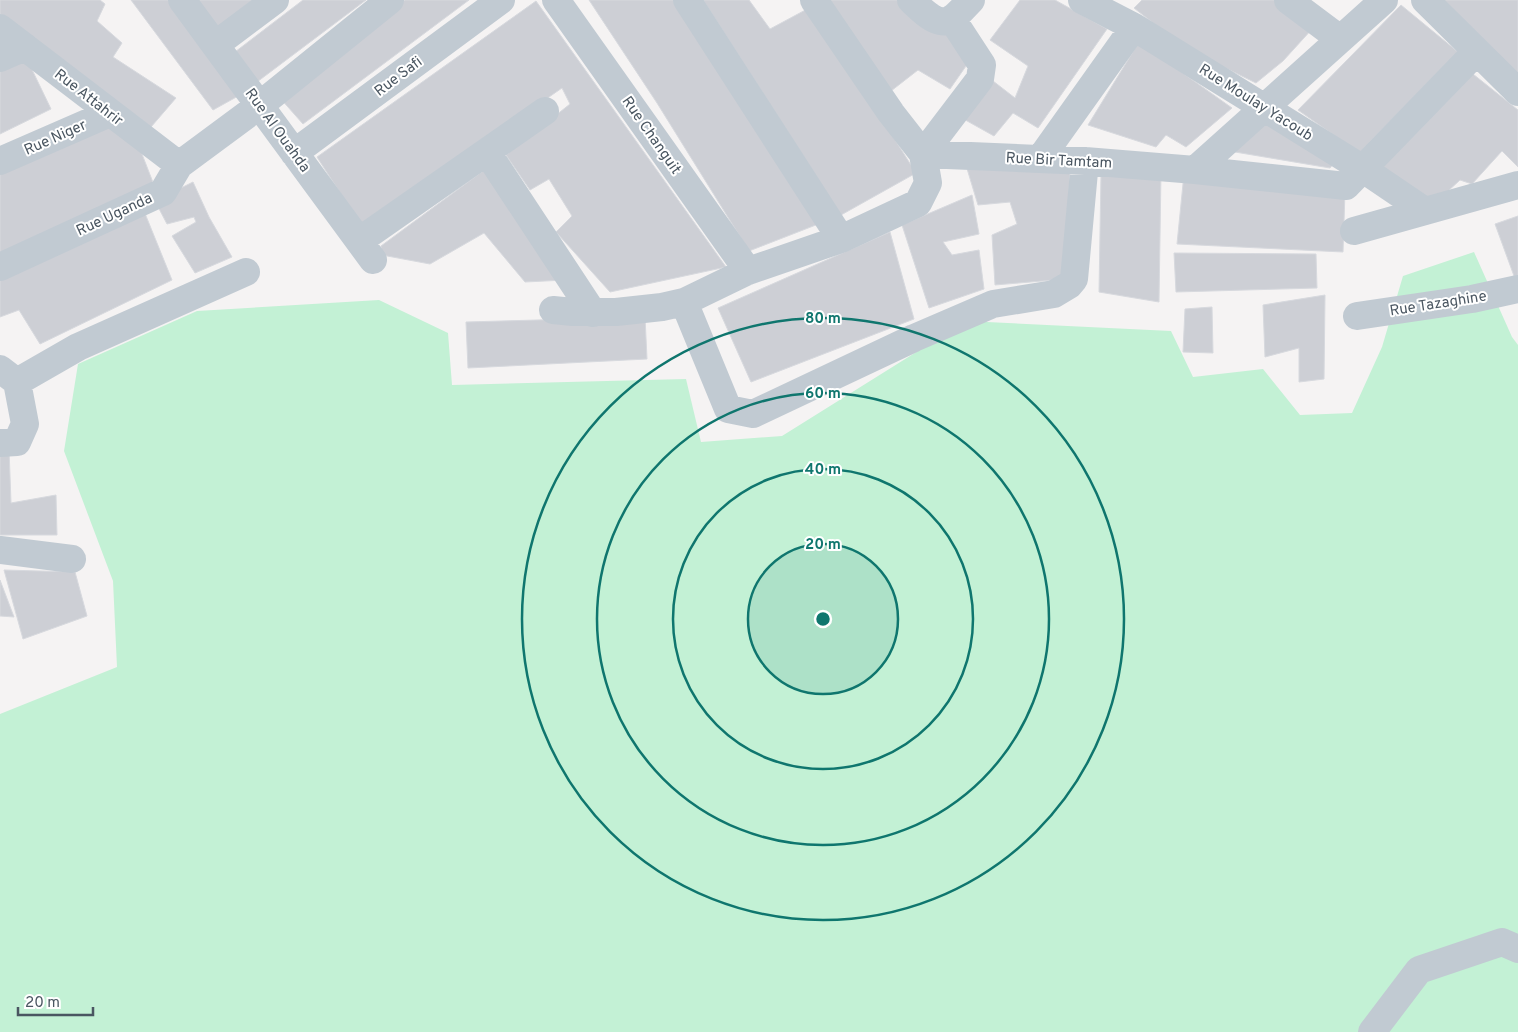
<svg xmlns="http://www.w3.org/2000/svg" width="1518" height="1032" viewBox="0 0 1518 1032" font-family="Overpass,sans-serif">
<rect width="100%" height="100%" fill="#f5f3f3"/>
<!-- green -->
<path fill="#c3f1d5" d="M1474,252L1512,337L1518,345V1032H0V714L117,667L113,581L64,451L78,364L197,311L379,300L448,333L452,385L686,379L701,442L782,436L966,321L1171,331L1193,377L1263,369L1300,415L1352,413L1382,347L1403,276Z"/>
<!-- building -->
<path fill="#cdcfd5" stroke="#d7d9de" d="M0,0H100L105,4L97,21L122,43L113,57L176,98L151,127L0,14Z
M131,0H168L240,95L213,110Z
M191,0H253L214,30Z
M303,0H366L253,85L231,55Z
M405,0H469L303,124L280,98Z
M589,0H684L821,223L749,251L657,103Z
M703,0H749L770,29L811,7L916,173L841,215Z
M825,0H902L973,56L950,89L918,70L891,91Z
M1020,0H1055L1107,29L1038,128L1013,113L994,136L960,117L984,74L1015,98L1028,66L990,40Z
M1142,0H1277L1313,28L1283,61L1256,83L1185,48L1134,8Z
M1434,0H1518V77Z
M536,1L726,267L610,292L556,232L572,216L549,179L530,190L506,155L570,104L562,88L362,227L317,157Z
M1401,5L1458,52L1359,153L1298,110Z
M1139,42L1232,108L1186,147L1166,135L1156,147L1088,125Z
M23,51L51,109L0,134V63Z
M1468,70L1518,110V167L1502,151L1472,184L1460,180L1434,204L1380,165Z
M1271,119L1338,158L1330,168L1229,151Z
M108,125L140,149L154,185L0,253V171Z
M965,162L1070,170L1066,279L995,285L992,235L1017,224L1010,202L978,205Z
M487,168L565,280L525,282L484,233L430,264L382,255L381,246Z
M1161,172L1159,302L1099,292L1101,174Z
M1184,174L1345,191L1343,252L1177,244Z
M193,182L209,217L232,257L195,273L172,236L196,222L194,217L167,224L155,201Z
M972,195L979,234L943,242L952,255L979,250L984,289L929,308L902,225Z
M144,211L172,280L40,344L19,310L0,317V278Z
M1518,216V276H1514L1495,224Z
M890,232L914,319L751,382L718,308Z
M1174,253L1316,254L1317,288L1176,292Z
M1325,295L1324,379L1299,382V348L1265,357L1263,305Z
M1212,307L1213,353L1183,352L1185,309Z
M645,317L647,359L468,368L466,322Z
M9,449L11,503L56,495L57,535H0V450Z
M4,570L75,572L87,616L23,639Z
M0,580L14,617L0,616Z"/>
<g fill="none" stroke-linecap="round" stroke-linejoin="round">
<!-- minor -->
<path stroke="#c1cad2" stroke-width="28" d="M182,0L373,260
M556,0L748,271
M687,0L841,239
M911,0C920,8 937,28 951,19C958,15 965,6 971,0
M1082,0L1134,27L1363,169L1425,211
M1288,0L1340,39
M1425,0L1518,92
M0,28L179,165
M215,45L275,0
M0,58L25,47
M487,152L593,313
M294,153L501,0
M923,154L1085,161L1195,170L1346,186L1476,52
M923,154L980,79L982,65L952,19
M1040,159L1134,27
M0,161L110,113
M1195,170L1384,0
M1354,231L1518,185
M359,241L545,111
M0,267L163,192L179,165L260,105L390,0
M684,302L728,409L753,414L914,338L993,304L1054,294L1069,285L1074,279L1085,161
M553,310L573,312H616L662,307L684,302L748,271L841,239L918,203L928,183L923,154L891,113L814,0
M1357,316L1472,299L1518,289
M0,369L17,382L25,424L17,442L0,443
M17,382L78,347L246,272
M0,550L72,559
M1372,1032L1419,970L1502,942L1518,949"/>
</g>
<!-- distance rings -->
<circle cx="823" cy="619" r="75" fill="#0f766e" fill-opacity=".12"/>
<g fill="none" stroke="#0f766e" stroke-width="2.5">
<circle cx="823" cy="619" r="75"/>
<circle cx="823" cy="619" r="150"/>
<circle cx="823" cy="619" r="226"/>
<circle cx="823" cy="619" r="301"/>
</g>
<g text-anchor="middle" stroke-width="4" stroke-linejoin="round" paint-order="stroke">
<!-- street labels -->
<g font-size="15" fill="#4a5661" stroke="#fff">
<text transform="translate(398 76) rotate(-37)" y="5">Rue Safi</text>
<text transform="translate(89 97) rotate(38)" y="5">Rue Attahrir</text>
<text transform="translate(1256 102) rotate(32)" y="5">Rue Moulay Yacoub</text>
<text transform="translate(278 130) rotate(54)" y="5">Rue Al Ouahda</text>
<text transform="translate(652 135) rotate(55)" y="5">Rue Changuit</text>
<text transform="translate(55 137) rotate(-24)" y="5">Rue Niger</text>
<text transform="translate(1059 160) rotate(3)" y="5">Rue Bir Tamtam</text>
<text transform="translate(114 214) rotate(-25)" y="5">Rue Uganda</text>
<text transform="translate(1438 303) rotate(-9)" y="5">Rue Tazaghine</text>
</g>
</g>
<circle cx="823" cy="619" r="8" fill="#0f766e" stroke="#fff" stroke-width="2.5"/>
<g font-size="15" text-anchor="middle" font-weight="bold" fill="#0f766e" stroke="#fff" stroke-width="4" stroke-linejoin="round" paint-order="stroke">
<text x="823" y="323">80 m</text>
<text x="823" y="398">60 m</text>
<text x="823" y="474">40 m</text>
<text x="823" y="549">20 m</text>
</g>
<!-- scale -->
<path d="M18 1007v8h75v-8" fill="none" stroke="#4a5661" stroke-width="2.5"/>
<text x="25" y="1007" font-size="15" fill="#4a5661" stroke="#ffffff" stroke-width="4" paint-order="stroke">20 m</text>
</svg>
